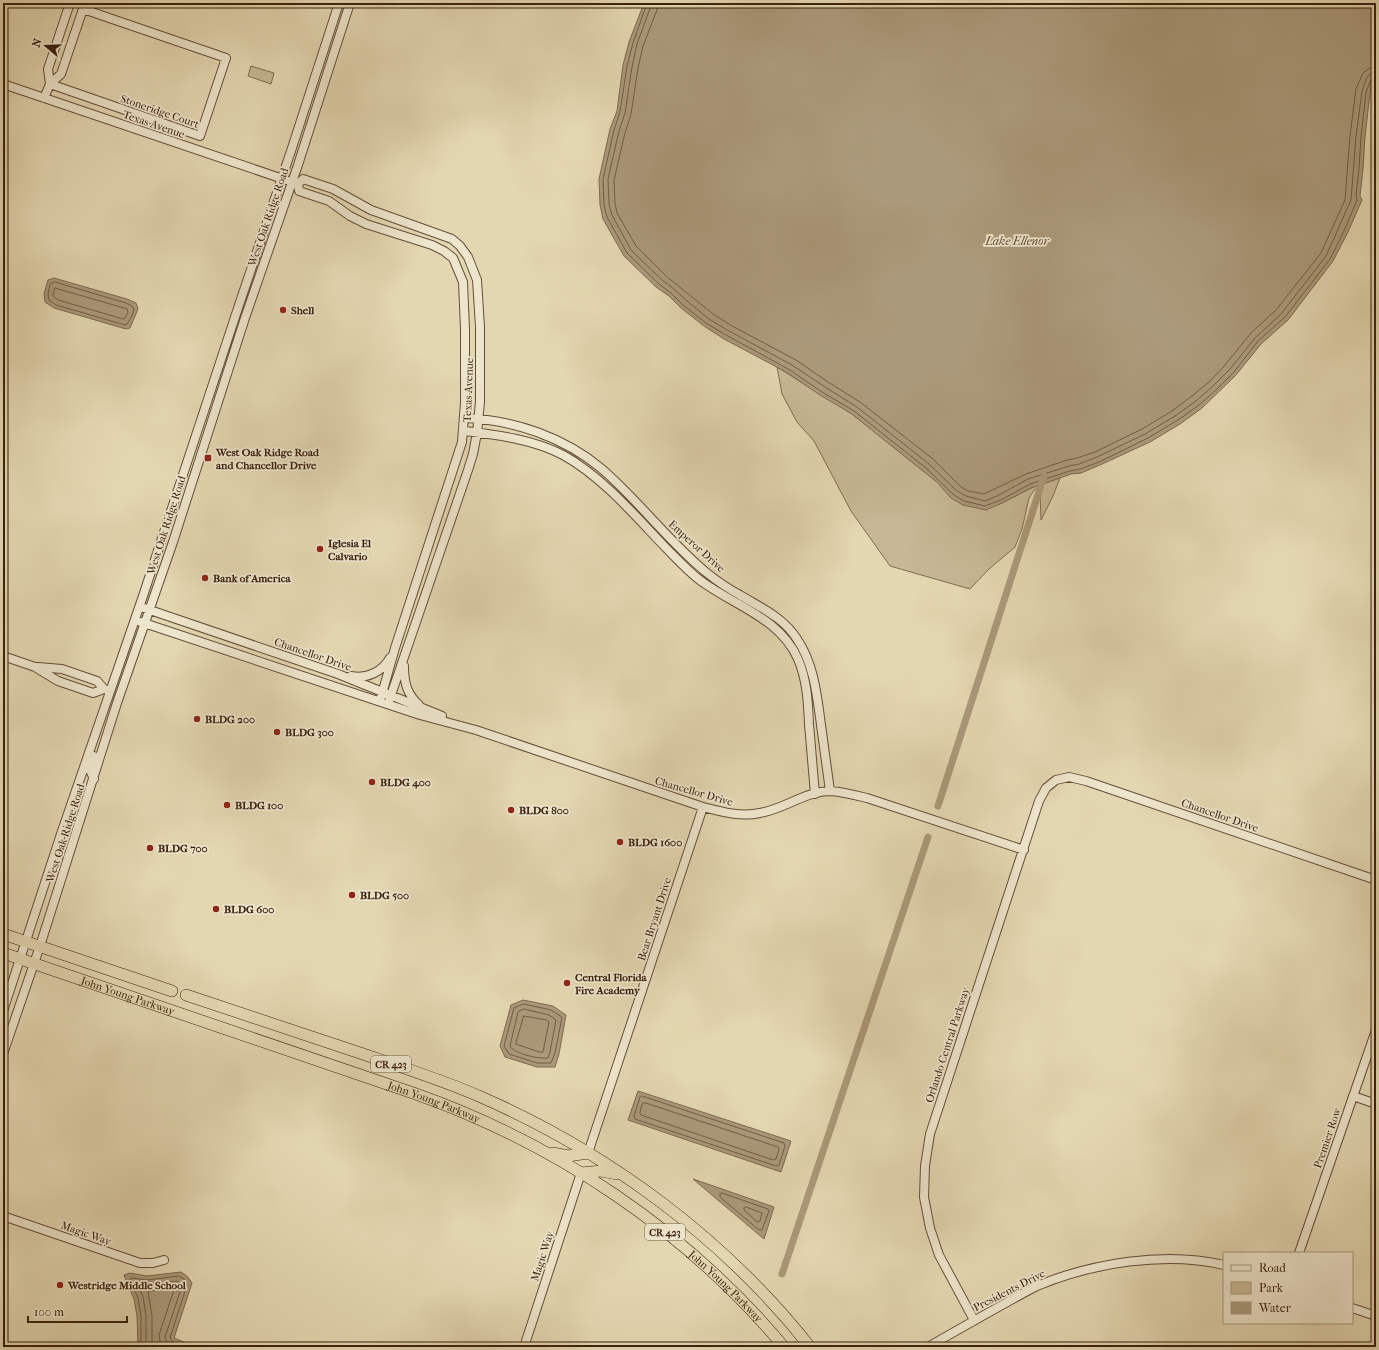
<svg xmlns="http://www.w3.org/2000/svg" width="1379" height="1350" viewBox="0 0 1379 1350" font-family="'IM FELL French Canon',serif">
<rect width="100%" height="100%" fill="#e3d7b1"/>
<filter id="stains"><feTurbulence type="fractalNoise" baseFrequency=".005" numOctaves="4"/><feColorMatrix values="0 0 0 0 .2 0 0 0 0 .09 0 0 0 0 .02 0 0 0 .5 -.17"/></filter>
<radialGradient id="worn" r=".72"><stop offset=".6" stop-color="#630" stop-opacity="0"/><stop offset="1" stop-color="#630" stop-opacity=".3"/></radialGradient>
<!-- green -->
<path fill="#c6b895" stroke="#806c52" d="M251,66L274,73L271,84L248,76Z
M777,367L852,414L936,481L1002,503L1031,488L1060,478L1053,496L1041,520L1040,492L1035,489L1029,498L1022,529L1015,547L989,569L970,589L890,566L851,511L814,441L797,422L782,394Z"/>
<!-- water -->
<path fill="#aa997a" stroke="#7d694f" d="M644,3H1376V73L1370,93L1365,137L1363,169L1360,196L1362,200L1348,232L1333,261L1288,320L1261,344L1236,375L1202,408L1180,424L1150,442L1100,465L1081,473L1071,474L1031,488L1002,503L986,510L963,505L951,498L936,481L923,471L852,414L820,395L788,373L724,339L704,326L681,308L669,296L656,287L624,256L603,219L600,205L599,179L610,129L617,111L623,65L629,42Z
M54,278L127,299L136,303L138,309L130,328L126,329L54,308L45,302L44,294L48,280Z
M523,1000L553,1006L566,1015L559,1054L555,1067H537L505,1057L500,1046L511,1005Z
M638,1091L791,1141L781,1172L628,1120Z
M693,1179L774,1207L764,1239Z
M181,1272L187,1276L192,1283L174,1338L196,1347H138L137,1316L134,1299L124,1275L130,1273L147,1276Z"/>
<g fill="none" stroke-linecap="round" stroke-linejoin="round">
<!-- shore -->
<path stroke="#725d44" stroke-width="1" d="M647,3L633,43L627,66L620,112L614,130L603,179L604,205L607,217L627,253L659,284L671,293L683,305L706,323L726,335L790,370L822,392L854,411L926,468L954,495L964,501L985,506L1001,500L1030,484L1070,471L1080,469L1099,462L1148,438L1178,420L1199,405L1216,390L1234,372L1258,341L1285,317L1330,259L1344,231L1357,200L1356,196L1359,168L1361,137L1366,92L1371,80L1376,78
M652,3L637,44L632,67L625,113L619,131L608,179L609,204L612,215L631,250L662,280L674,289L687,301L709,319L729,331L792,365L825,387L857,407L929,464L957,491L966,496L985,501L999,495L1028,479L1069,466L1079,464L1097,457L1145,434L1175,416L1196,401L1213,386L1230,369L1255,338L1281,314L1326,256L1351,200L1356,136L1362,91L1367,77L1371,74L1376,73
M658,3L657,10L643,46L638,68L631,114L625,133L614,180L615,203L617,213L636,246L666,276L713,314L732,326L796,360L828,382L860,402L933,459L961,487L968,491L984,494L1026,474L1067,460L1077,458L1095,452L1142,429L1172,411L1192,396L1209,382L1225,365L1251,333L1276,310L1321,253L1345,200L1350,136L1356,89L1363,73L1370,68L1376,67
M55,282L126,303L132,306L134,309L132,316L127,324L125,325L56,305L49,300L48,294L50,284Z
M55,288L124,308L127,309L128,312L125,318L123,319L58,300L53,296Z
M524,1004L551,1010L562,1017L555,1053L551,1063H537L509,1054L504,1046L514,1008Z
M524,1009L549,1015L556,1020L550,1052L548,1058C539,1059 514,1054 510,1046L518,1012Z
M524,1016L547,1020L549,1022L543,1052H539L516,1044Z
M642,1096L784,1143L785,1146L779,1165L776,1166L635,1119L634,1116L640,1097Z
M643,1103H646L778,1147L779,1149L776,1159L773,1160L641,1115L640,1113Z
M722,1193L768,1209L769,1211L762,1230H759L720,1197V1194Z
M746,1207L762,1213L760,1221L757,1222L744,1210V1208Z
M141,1347V1315L138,1298L130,1279L132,1278L147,1280L179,1276L184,1279L187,1285L170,1338L173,1342L185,1347
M146,1347V1315L143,1297L138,1285L178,1281L182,1286L165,1337L167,1343L171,1347
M152,1347V1316L148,1292L150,1291L172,1288L174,1290L159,1335L160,1341L162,1347"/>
<!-- canal -->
<path stroke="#aa997a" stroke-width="7" d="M938,806L1044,476
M782,1274L928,837"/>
<defs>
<path id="minor" d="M121,3H126
M3,84L286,180
M50,84L200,136L226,58L83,9
M50,84L48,69L70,3
M44,98L50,84L61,74L85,3
M298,184L303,179L333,189L371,210L452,239L460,246L468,257L477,280L480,327V402L477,433L473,454L468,470L388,704
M298,184L299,191L329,201L350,216L366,224L432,245L444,251L453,258L463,282L465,329V402L462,442L395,648L380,701
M465,418C514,420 564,437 602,469C639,501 669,542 707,573C717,581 729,589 740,595C761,608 783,617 797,639C814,664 817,695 821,725C824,747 827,769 830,791
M464,431C497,435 533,439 563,455C603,477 637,518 668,550C679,561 689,572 701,581C735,606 780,618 798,659C807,680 808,702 809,724C811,748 813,771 815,794
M144,608L338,674L442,716
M141,622L420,715L476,730L703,807C722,812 740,817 760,813C784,809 806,791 831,791C843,792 855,795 867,798L1024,850
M3,656L35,667L58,681L93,693L104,689
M404,666C404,683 407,694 419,705
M38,667L62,669L97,681L104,689L107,690
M351,676C367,679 382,672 390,658
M94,756L90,770L94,779
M3,1011L61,834L143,596L238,308L292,148L339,3
M3,1054L40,946L117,703L173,542L245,318L297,168L350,3
M1353,1096L1376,1104
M588,1153L703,807
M3,1216L140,1263H153L164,1260
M1299,1253L1376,1030
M1352,1308L1376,1316
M974,1320L939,1255L930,1228L924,1197L925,1166L930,1134L1039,801L1046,788L1056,780L1069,777L1086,781L1376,880
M524,1347L581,1173
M928,1347C952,1333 977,1319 1002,1305C1013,1299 1025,1292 1037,1286C1092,1263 1165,1251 1224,1265"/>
<g id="highway">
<path d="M3,934L172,991"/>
<path id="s1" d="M3,953L416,1094C557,1144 687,1231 784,1347"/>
<path d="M186,995C243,1014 300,1033 357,1052C398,1066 440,1079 481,1097C607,1152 724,1238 810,1347"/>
<path d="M553,1153L568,1156L588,1153"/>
<path d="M581,1173L602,1171L616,1174"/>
</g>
</defs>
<!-- minor casing -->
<use href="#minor" stroke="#644e38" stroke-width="10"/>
<!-- highway casing -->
<use href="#highway" stroke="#3a210f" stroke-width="12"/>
<!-- minor -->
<use href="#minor" stroke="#ede5cc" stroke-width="8"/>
<!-- highway -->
<use href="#highway" stroke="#e3d7b1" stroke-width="11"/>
</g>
<!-- markers -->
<g fill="#8f2418" stroke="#ede5cc" stroke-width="1.5">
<circle cx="283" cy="310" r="4"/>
<rect x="204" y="454" width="8" height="8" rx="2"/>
<circle cx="320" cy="549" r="4"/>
<circle cx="205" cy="578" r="4"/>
<circle cx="197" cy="719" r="4"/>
<circle cx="277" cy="732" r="4"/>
<circle cx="372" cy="782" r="4"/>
<circle cx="227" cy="805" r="4"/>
<circle cx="511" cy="810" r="4"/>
<circle cx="620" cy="842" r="4"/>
<circle cx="150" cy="848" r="4"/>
<circle cx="352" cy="895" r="4"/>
<circle cx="216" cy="909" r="4"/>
<circle cx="567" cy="983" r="4"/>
<circle cx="60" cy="1285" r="4"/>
</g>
<g text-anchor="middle" stroke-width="3.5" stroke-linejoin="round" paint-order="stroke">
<!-- shield labels -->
<g fill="#ede5cc" stroke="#705c48" stroke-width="1">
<rect x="371" y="1056" width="40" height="16" rx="3"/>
<rect x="645" y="1224" width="40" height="16" rx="3"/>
</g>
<g font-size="10" font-weight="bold" fill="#3a210f">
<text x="391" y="1068">CR 423</text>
<text x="665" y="1236">CR 423</text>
</g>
<!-- street labels -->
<g font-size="11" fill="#3a210f" stroke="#ede5cc">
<text transform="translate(160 111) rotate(19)" y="4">Stoneridge Court</text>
<text transform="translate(154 124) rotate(19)" y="4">Texas Avenue</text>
<text transform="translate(268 217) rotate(-71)" y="4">West Oak Ridge Road</text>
<text transform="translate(468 390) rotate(-88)" y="4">Texas Avenue</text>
<text transform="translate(166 525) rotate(-72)" y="4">West Oak Ridge Road</text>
<text transform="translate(697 546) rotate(42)" y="4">Emperor Drive</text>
<text transform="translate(313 654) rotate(19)" y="4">Chancellor Drive</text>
<text transform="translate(694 791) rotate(16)" y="4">Chancellor Drive</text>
<text transform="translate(1220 815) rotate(19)" y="4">Chancellor Drive</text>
<text transform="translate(65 833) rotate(-72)" y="4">West Oak Ridge Road</text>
<text transform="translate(654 919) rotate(-72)" y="4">Bear Bryant Drive</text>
<text dy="4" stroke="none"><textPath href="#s1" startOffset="132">John Young Parkway</textPath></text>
<text transform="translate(947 1045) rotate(-72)" y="4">Orlando Central Parkway</text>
<text dy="4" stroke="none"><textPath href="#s1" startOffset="456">John Young Parkway</textPath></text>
<text transform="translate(1327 1138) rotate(-71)" y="4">Premier Row</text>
<text transform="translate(86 1233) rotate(19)" y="4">Magic Way</text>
<text transform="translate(542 1256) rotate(-72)" y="4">Magic Way</text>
<text dy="4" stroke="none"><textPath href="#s1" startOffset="804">John Young Parkway</textPath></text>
<text transform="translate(1009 1290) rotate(-27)" y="4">Presidents Drive</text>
</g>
<!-- poi labels -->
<g font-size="11" font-weight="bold" fill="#3a210f" stroke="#ede5cc" text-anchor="start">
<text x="291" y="314">Shell</text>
<text x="216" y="456">West Oak Ridge Road<tspan x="216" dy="13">and Chancellor Drive</tspan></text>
<text x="328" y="547">Iglesia El<tspan x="328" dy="13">Calvario</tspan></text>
<text x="213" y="582">Bank of America</text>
<text x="205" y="723">BLDG 200</text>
<text x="285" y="736">BLDG 300</text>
<text x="380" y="786">BLDG 400</text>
<text x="235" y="809">BLDG 100</text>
<text x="519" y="814">BLDG 800</text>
<text x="628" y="846">BLDG 1600</text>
<text x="158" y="852">BLDG 700</text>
<text x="360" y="899">BLDG 500</text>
<text x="224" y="913">BLDG 600</text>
<text x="575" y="981">Central Florida<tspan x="575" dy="13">Fire Academy</tspan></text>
<text x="68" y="1289">Westridge Middle School</text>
</g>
<!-- water labels -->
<g font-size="12" font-style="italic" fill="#614b34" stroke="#ede5cc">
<text x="1017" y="245">Lake Ellenor</text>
</g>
</g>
<!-- margin -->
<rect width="1379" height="1350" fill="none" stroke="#e3d7b1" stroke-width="16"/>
<rect x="4" y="4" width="1371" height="1342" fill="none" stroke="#3a210f" stroke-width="2"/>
<rect x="8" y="8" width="1363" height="1334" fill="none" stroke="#3a210f"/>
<!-- legend -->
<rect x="1223" y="1252" width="130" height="72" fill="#ede5cc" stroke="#a59780"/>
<rect x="1231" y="1265" width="20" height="6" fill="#ede5cc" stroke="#a59780"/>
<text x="1259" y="1272" font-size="12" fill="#3a210f">Road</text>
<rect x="1231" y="1282" width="20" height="12" fill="#c6b895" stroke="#a59780"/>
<text x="1259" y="1292" font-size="12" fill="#3a210f">Park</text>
<rect x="1231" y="1302" width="20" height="12" fill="#aa997a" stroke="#a59780"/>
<text x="1259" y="1312" font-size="12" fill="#3a210f">Water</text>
<!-- north arrow -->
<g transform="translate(46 46) rotate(289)" stroke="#ede5cc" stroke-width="3" paint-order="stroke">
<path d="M0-3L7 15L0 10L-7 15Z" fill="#3a210f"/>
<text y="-6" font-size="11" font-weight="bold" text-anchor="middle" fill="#3a210f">N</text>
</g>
<!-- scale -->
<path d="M28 1316v6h99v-6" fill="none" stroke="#3a210f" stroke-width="2"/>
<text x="34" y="1316" font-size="12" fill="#3a210f" stroke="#ede5cc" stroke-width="3" paint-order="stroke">100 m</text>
<rect width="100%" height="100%" filter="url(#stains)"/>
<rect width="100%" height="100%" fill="url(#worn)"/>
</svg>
